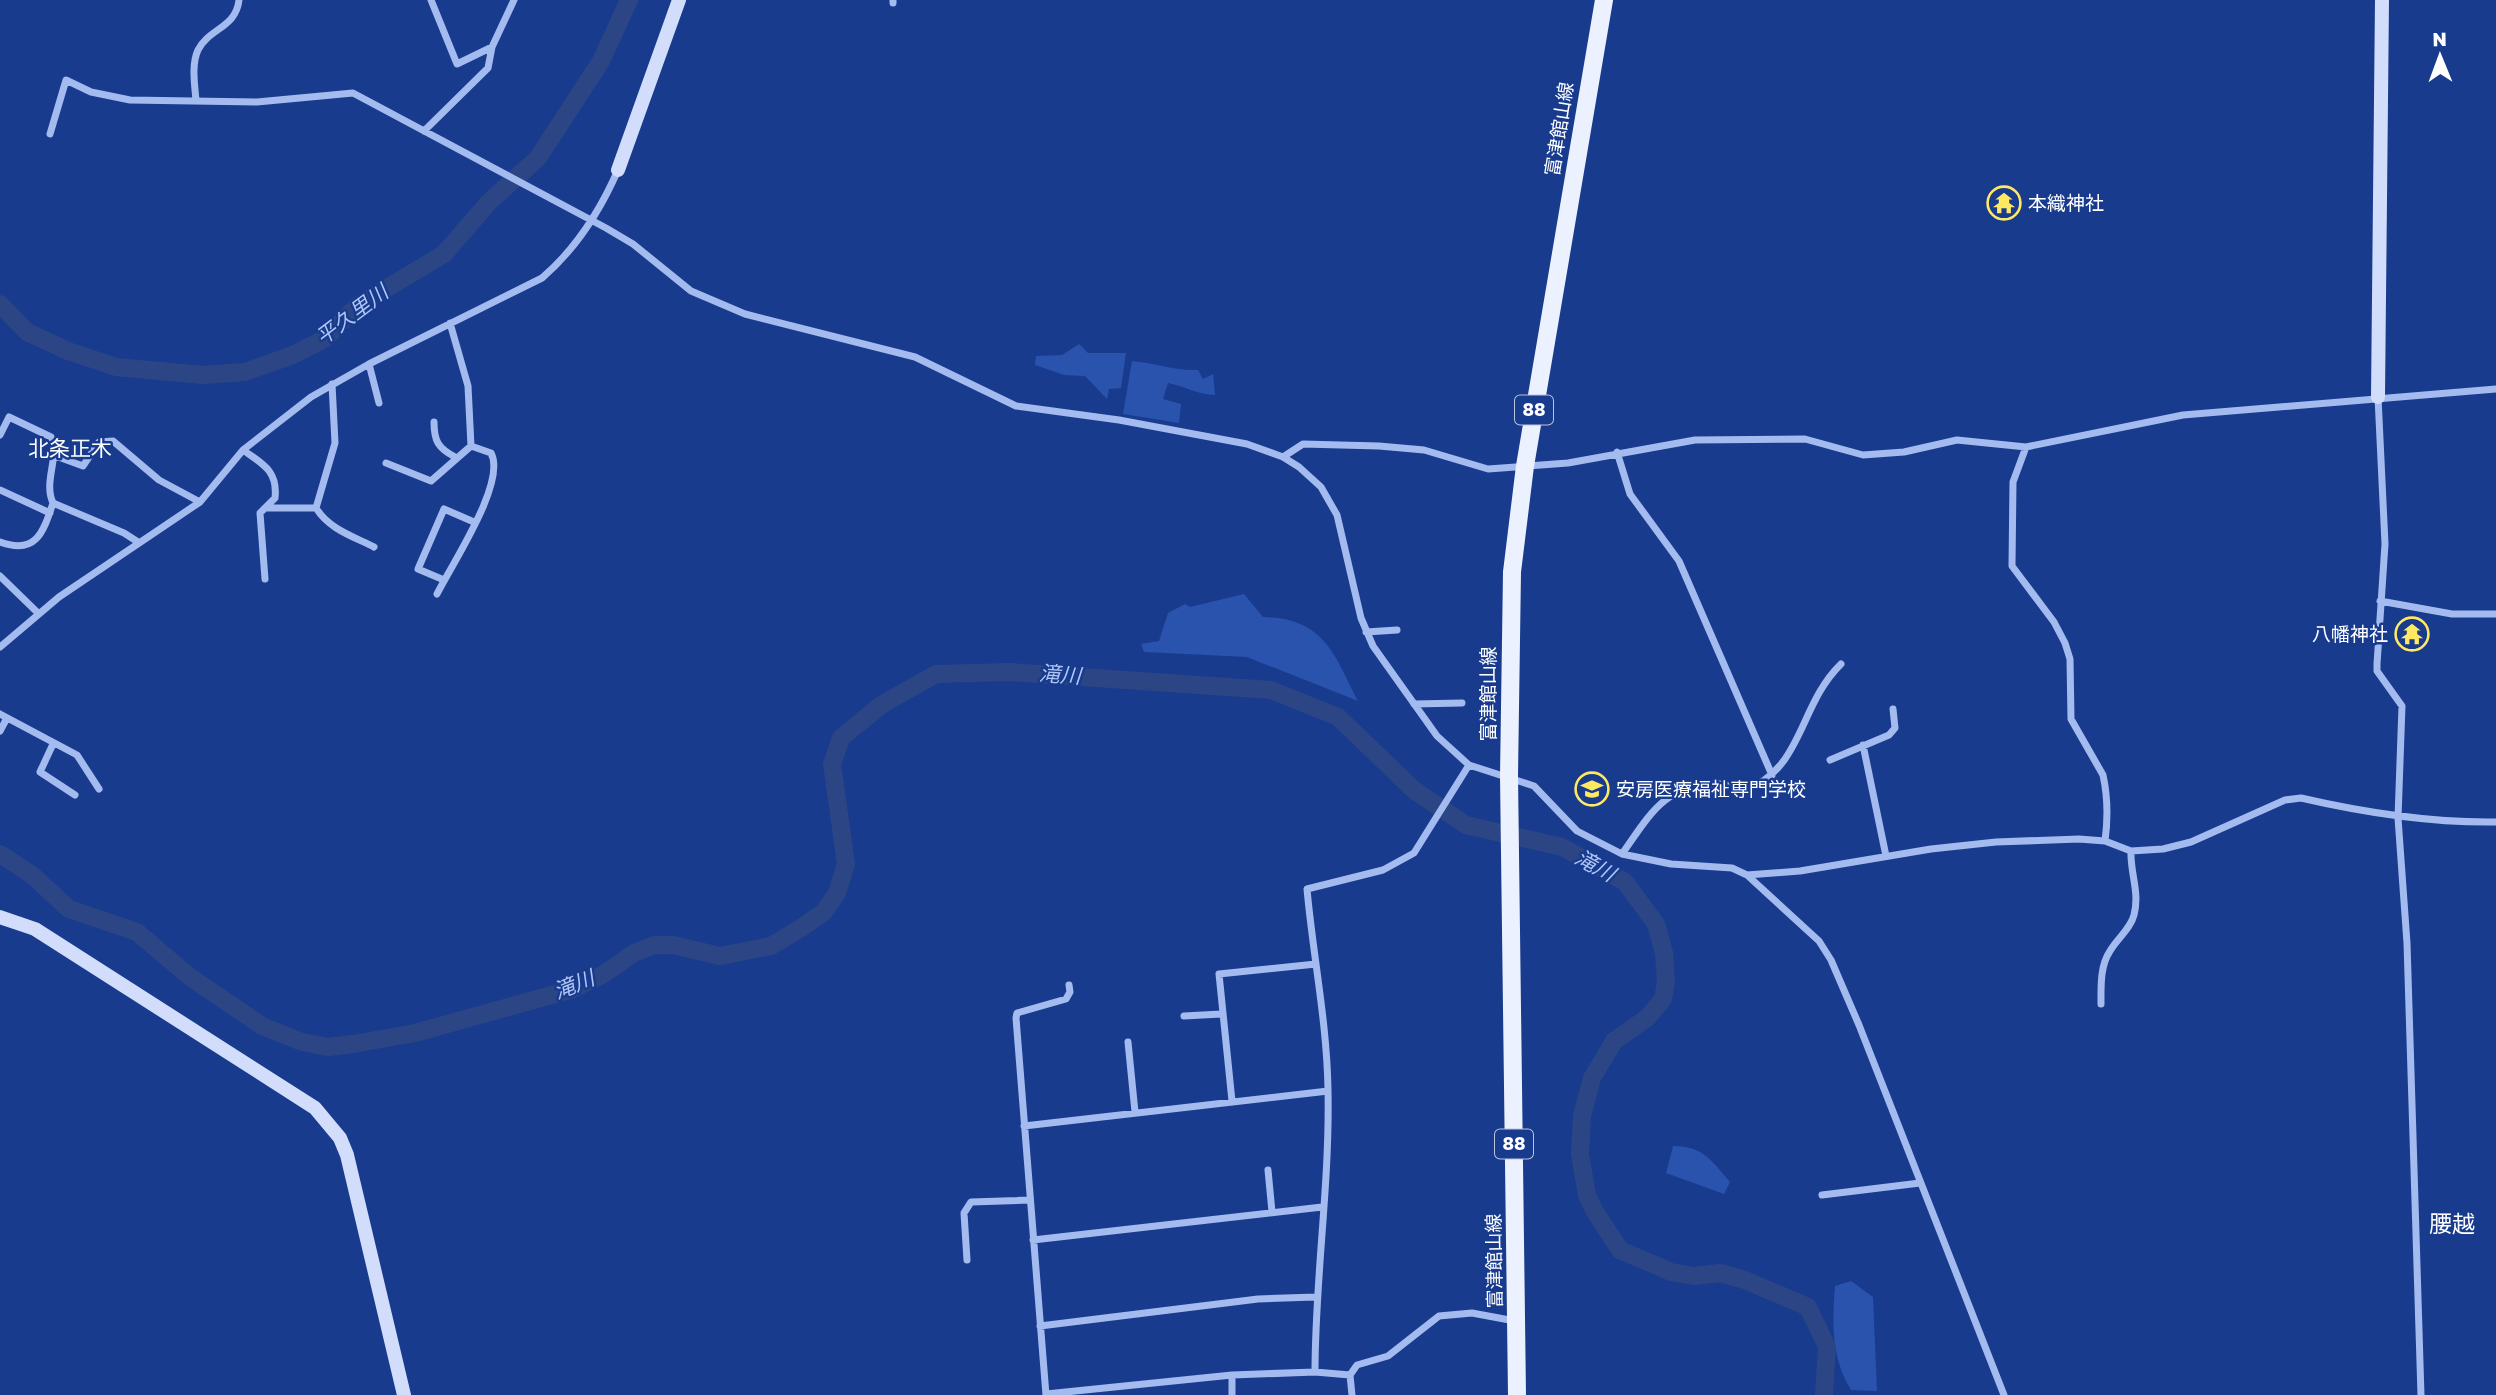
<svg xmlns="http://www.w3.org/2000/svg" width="2496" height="1395" viewBox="0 0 2496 1395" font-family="'Golos Text','Noto Sans JP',sans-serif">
<rect width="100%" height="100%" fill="#183b8e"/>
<!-- green -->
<path fill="#2a53ad" d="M1079,344L1088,353H1126L1121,388L1109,389L1107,399L1085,376L1064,375L1035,365L1036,356L1062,355Z
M1132,361C1156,363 1175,371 1198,370L1203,379L1213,374L1215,395C1198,395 1185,386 1168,383L1163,399L1181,404L1179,423L1123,414Z
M1244,594L1263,617C1324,618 1334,654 1358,701L1247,657L1144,652L1141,644L1159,641L1168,613L1185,604L1190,607Z
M1673,1146C1703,1146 1711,1160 1730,1182L1724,1194L1666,1173Z
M1851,1281L1873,1297L1877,1391L1851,1390C1831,1358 1832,1323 1835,1286Z"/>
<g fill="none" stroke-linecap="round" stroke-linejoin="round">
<!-- river -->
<path stroke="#2c4685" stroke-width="18" d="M0,304L27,332L68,351L116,367L203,375L245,372L293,355L326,338L357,306L444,254L489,202L538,158L601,61L629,0
M0,854L32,875L69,909L137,932L190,977L262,1026L302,1042L328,1047L353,1044L415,1033L573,989L604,974L634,953L654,945H673L720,956L771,946L801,928L824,912L837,893L846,864L832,764L841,738L881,705L936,674L1009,672L1271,690L1338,717L1414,790L1466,825L1562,847L1625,882L1656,924L1664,953L1666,982L1663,999L1647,1018L1614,1041L1592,1078L1582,1116L1580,1154L1587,1195L1594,1210L1620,1250L1671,1272L1694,1276L1720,1273L1745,1280L1808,1307L1827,1347L1824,1395"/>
<!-- street -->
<path stroke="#a4bbef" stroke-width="7" d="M431,0L457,64L492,47
M893,0V3
M196,101C195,86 191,65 198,50C209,28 236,28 239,0
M424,131L488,68L492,47L514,0
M50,134L66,80L91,92L130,100L257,102L353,93L606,228L633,244L691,291L745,314L915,357L1016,406L1119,420L1247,444L1283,457L1299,467L1321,487L1337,515L1361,618L1373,646L1437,736L1469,765L1534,786L1577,831L1622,854L1671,864L1732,868L1747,875L1819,941L1831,960L1859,1025L2004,1395
M369,364L379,403
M2378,397L2385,544L2377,664V671L2402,706L2398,818L2407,943L2421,1395
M434,422C434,441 438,448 455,457
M0,435L9,417L51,437C60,458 43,481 53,503L124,533L138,542
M2026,447L2013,482L2012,566L2054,622L2065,643L2070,659L2071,719L2103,775C2108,798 2108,819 2105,841
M243,450C263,464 278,471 275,498L260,513L265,579
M1617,452L1630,494L1679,561L1772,775
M53,455L83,466L99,442L113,441L159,480L200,502
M1283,457L1303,444L1379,446L1424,450L1488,469L1568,463L1695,440L1805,439L1863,455L1904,452L1957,440L2026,447L2183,415L2496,389
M386,463L431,481L471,446
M0,490L50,513
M265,508H316C329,529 352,536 374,547
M316,508L335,443L332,384
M0,542C36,555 43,533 53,503
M0,576L38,613
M444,580L418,569L444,509L474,522
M437,594C452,564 507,482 491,453L471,446L468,386L450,323
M2380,601L2452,614H2496
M1366,632L1397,630
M0,647L59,597L200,502L243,450L311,397L369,364L542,278C577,248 600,211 618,170
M1414,704L1462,703
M0,714L77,755L99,789
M0,731L7,718
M53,744L40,772L75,795
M1863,745L1886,856
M1830,760L1889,735L1895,728L1893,709
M1622,854C1649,816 1665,783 1718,784C1728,784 1735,790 1744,791C1804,768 1798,706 1841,664
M1747,875L1800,871L1931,849L1996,842L2079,839L2105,841L2131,851L2163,849L2191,842L2285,800L2301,798C2366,813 2429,823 2496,822
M2101,1004C2101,986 2100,966 2110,951C2117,939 2131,928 2134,915C2140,892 2130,873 2131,851
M1184,1016L1221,1014
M1128,1042L1135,1112
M1232,1101L1219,974L1316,964
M1024,1126L1328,1091
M1268,1170L1272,1212
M1822,1195L1920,1183
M1033,1240L1322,1207
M967,1260L964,1213L971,1202L1030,1200
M1040,1326L1258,1299L1315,1297
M1315,1372C1315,1278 1330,1184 1328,1090C1327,1022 1313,956 1307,889L1383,870L1414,853L1469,765
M1232,1375V1395
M1350,1375L1357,1365L1388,1356L1439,1316L1472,1313L1515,1321
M1046,1394L1232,1375L1315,1372L1350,1375L1352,1395
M1046,1395L1016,1018L1017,1013L1066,999L1070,992L1069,985"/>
<!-- secondary -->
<path stroke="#d2ddfb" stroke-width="14" d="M618,170L679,0
M2378,397L2382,0
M0,917L35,929L315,1108L340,1138L347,1155L404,1395"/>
<!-- primary -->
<path stroke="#ecf1ff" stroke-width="18" d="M1517,1395L1509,776L1512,572L1525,466L1604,0"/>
</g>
<!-- icons -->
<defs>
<symbol id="temple-ring" viewBox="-11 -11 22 22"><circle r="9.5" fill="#183b8e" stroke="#ffe862" stroke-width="1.5"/><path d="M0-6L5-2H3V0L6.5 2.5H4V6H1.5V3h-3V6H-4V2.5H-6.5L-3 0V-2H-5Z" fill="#ffe862"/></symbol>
<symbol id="university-ring" viewBox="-11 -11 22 22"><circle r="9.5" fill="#183b8e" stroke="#ffe862" stroke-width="1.5"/><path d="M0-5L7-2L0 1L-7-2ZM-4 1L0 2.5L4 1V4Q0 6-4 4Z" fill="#ffe862"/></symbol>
</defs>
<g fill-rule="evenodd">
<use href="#temple-ring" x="1985" y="184" width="38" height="38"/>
<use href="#temple-ring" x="2393" y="615" width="38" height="38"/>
<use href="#university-ring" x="1573" y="770" width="38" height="38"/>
</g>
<g text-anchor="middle" stroke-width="5" stroke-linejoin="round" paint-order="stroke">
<!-- shield labels -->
<g fill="#183b8e" stroke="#bac4dd" stroke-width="2">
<rect x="1515" y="395.5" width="38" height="29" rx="5"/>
<rect x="1495" y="1129.5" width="38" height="29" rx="5"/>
</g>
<g font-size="18" font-weight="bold" fill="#fff">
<text x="1534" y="416">88</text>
<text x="1514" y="1150">88</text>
</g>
<!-- street labels -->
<g font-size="19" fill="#fff" stroke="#183b8e">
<text transform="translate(1559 129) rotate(-81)" y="7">富津館山線</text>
<text transform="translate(1488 694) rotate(-90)" y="7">富津館山線</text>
<text transform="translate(1494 1261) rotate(-91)" y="7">富津館山線</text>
</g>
<!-- poi labels -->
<g font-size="19" fill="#fff" stroke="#183b8e" text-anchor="start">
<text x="2028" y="210">本織神社</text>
<text x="2388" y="641" text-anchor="end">八幡神社</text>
<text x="1616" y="796">安房医療福祉専門学校</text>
</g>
<!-- water labels -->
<g font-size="21" font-style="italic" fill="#b0c6f6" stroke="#183b8e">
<text transform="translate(352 315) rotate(-37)" y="7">平久里川</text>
<text transform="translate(1060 675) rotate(4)" y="7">滝川</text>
<text transform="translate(1595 866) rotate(29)" y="7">滝川</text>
<text transform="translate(574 985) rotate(-22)" y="7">滝川</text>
</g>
<!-- neighbourhood labels -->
<g font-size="21" fill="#fff" stroke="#183b8e">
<text x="70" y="456">北条正木</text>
</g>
<!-- quarter labels -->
<g font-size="23" fill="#fff" stroke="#183b8e">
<text x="2452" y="1232">腰越</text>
</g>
</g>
<!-- north arrow -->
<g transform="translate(2440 56) rotate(359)" stroke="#183b8e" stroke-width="5" paint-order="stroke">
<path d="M0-5L12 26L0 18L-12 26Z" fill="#ffffff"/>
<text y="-10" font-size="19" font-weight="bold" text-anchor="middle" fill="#ffffff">N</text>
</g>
</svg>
